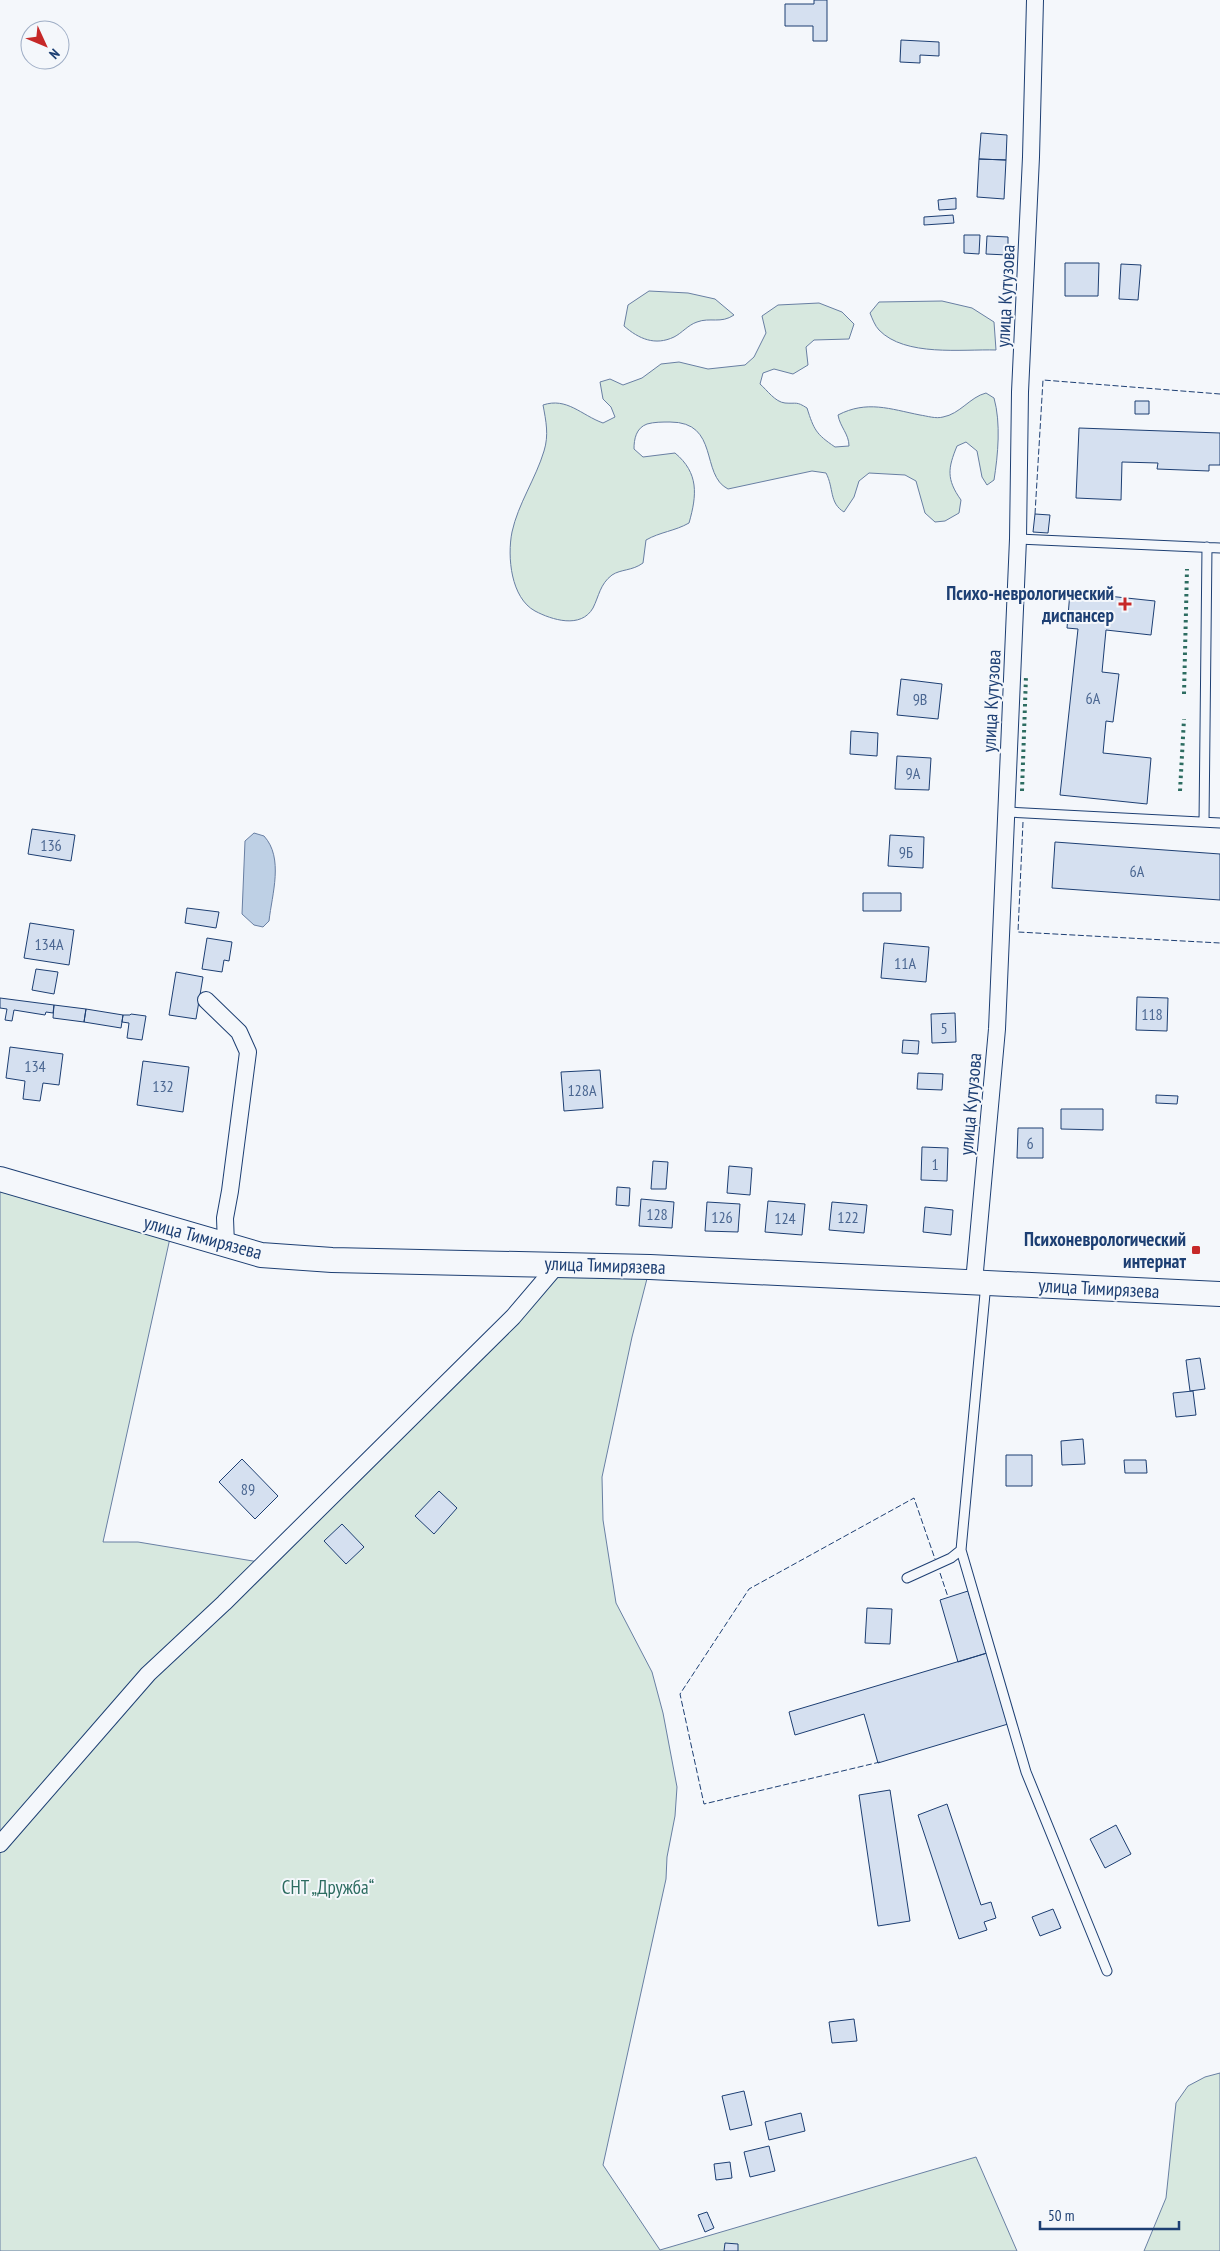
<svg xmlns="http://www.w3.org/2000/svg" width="1220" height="2251" viewBox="0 0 1220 2251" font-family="'PT Sans Narrow',sans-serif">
<rect width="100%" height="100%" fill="#f4f7fb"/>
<!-- green -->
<path fill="#d7e8df" stroke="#687fa3" d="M649,291L688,293L715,299L734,315C721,324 710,317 697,322C688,325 682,333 674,337C655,346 639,339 624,326L628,305Z
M942,301L972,308L994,322L996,350C962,349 905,357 879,330C875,326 872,318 870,313L879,302Z
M819,303L842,312L854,324L849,339L814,340L806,347L808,365L793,374L774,369L763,373L760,384C767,390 775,402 785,403C797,404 796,401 807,408C814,430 816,434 835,447L849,446C849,434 840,427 838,415C867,400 890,409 920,415C927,416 936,419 943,417C960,414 970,397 986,393L994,398C1001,423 998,455 994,480L987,485L982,477L977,451L966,442L957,446C948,468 946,479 961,500L959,513L945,521L935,522L925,513L916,481L905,475L869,473L859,481L854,497L844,512C829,503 834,488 826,473L812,471L728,489C700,475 720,422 670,422C662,422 654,422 647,424C636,428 634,439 634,449L643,457L675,453C699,473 697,495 689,523C675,531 660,532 646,540L643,563C632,571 621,569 612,575C600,584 599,596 593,608C581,629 552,620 535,611C511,598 507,557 512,532C518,504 536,478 544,451C549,435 546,421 543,405C567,397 581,415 603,423L615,417L611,407L603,399L600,382L610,379L623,385L642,378L661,364L679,362L708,369L745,365L754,357L766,333L762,316L778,305Z
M0,1180L172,1229L103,1542H138L265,1563L559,1263L650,1267L632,1337L602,1477L603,1520L616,1603L652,1672L663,1713L677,1787L675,1816L667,1857L666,1879L603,2165L660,2250L976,2157L1017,2251H0Z
M1220,2073V2251H1144L1166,2198L1176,2103L1188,2086L1205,2077Z"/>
<!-- water -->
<path fill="#bed0e5" stroke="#687fa3" d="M254,833L264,836C284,858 272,894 269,921L263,927L254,925L242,914L245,841Z"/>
<!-- building -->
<path fill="#d5e0f0" stroke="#1d3f73" d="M814,0H827V41H813V26H785V4H814Z
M901,40L939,42V56L920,55V63L900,62Z
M981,133L1007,135L1006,160L979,159Z
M979,159L1006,160L1004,199L977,197Z
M956,198V209L939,210L938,200Z
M953,215L954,223L924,225V217Z
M964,235H980L979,254L964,253Z
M987,236L1008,237V255L986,254Z
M1065,263H1099L1098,296H1065Z
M1121,264L1141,265L1138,300L1119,299Z
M1135,401H1149V414H1135Z
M1079,428L1220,433V465H1209V471L1157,469L1158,463L1122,462L1121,500L1076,498Z
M1035,514L1050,515L1048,533L1033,532Z
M1070,592L1155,601L1151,635L1106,630L1102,672L1119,674L1113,722L1106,721L1103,753L1151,758L1147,804L1060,795L1078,629L1067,628Z
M901,679L942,684L938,719L897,715Z
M851,731L878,733L877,756L850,754Z
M897,756L931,758L929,790L895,789Z
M32,829L75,835L71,861L28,854Z
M890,835L924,837L923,868L888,866Z
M1055,842L1220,854V900L1052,888Z
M863,893H901V911H863Z
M187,908L219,912L216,928L185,923Z
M30,923L74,930L69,965L24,958Z
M207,938L232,942L229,961L224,960L222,972L202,969Z
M884,943L929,947L926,982L881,978Z
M36,969L58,972L54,994L32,990Z
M176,972L203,977L196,1019L169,1015Z
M1137,997L1168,998L1167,1031L1136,1030Z
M0,998L54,1005L53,1013L46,1012L45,1015L14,1010L12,1021L5,1020L7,1009L0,1008Z
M54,1005L86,1009L84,1022L53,1018Z
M86,1009L123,1015L121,1028L84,1022Z
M955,1013L956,1042L932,1043L931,1014Z
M131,1014L146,1016L142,1040L127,1038L129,1023L122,1022L123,1015H130Z
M903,1040L919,1041L918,1054L902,1053Z
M10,1047L63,1054L59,1085L43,1083L40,1101L23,1099L25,1081L6,1078Z
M143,1061L189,1067L183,1112L137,1105Z
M600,1070L603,1108L564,1111L561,1072Z
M918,1073L943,1074L942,1090L917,1089Z
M1156,1095L1178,1096L1177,1104L1156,1103Z
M1061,1109H1103V1130L1061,1129Z
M1018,1128H1043V1158H1017Z
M922,1147L948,1148L947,1181L921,1180Z
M653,1161L668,1162L666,1189H651Z
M729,1166L752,1168L750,1195L727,1193Z
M617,1187L630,1188L629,1206L616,1205Z
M641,1199L674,1202L672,1228L639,1226Z
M768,1201L805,1204L802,1235L765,1232Z
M707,1202L740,1204L738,1232L705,1231Z
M832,1202L867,1205L864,1233L829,1230Z
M925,1207L953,1210L951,1235L923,1232Z
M1200,1358L1205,1389L1190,1391L1186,1360Z
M1193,1391L1196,1415L1176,1417L1173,1393Z
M1083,1439L1085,1464L1062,1465L1061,1441Z
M1006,1455H1032V1486H1006Z
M242,1459L278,1496L255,1519L219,1482Z
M1124,1460H1146L1147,1473H1125Z
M439,1491L457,1508L434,1534L415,1516Z
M342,1524L364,1547L346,1564L324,1541Z
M968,1591L987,1653L958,1662L940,1600Z
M867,1608L892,1609L890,1644L865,1643Z
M987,1653L1008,1724L878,1763L864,1714L795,1735L789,1712Z
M890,1790L910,1921L878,1926L859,1795Z
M947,1804L981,1905L991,1902L996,1918L984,1922L987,1930L959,1939L918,1815Z
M1116,1825L1131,1854L1105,1868L1090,1839Z
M1053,1909L1061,1928L1040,1936L1032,1917Z
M854,2019L857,2041L832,2043L829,2022Z
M744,2091L752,2125L730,2130L722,2096Z
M801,2113L805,2131L769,2140L765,2122Z
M769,2146L775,2171L750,2177L744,2152Z
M730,2162L732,2178L716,2180L714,2164Z
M707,2212L714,2228L705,2232L698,2215Z
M725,2243L738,2244V2251H724Z"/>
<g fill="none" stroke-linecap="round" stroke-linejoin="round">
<defs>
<path id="service" d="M1018,539L1220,548
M1006,812L1220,823
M1204,822L1207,547
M961,1550L1026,1772L1107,1971
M907,1578L951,1558L961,1550L986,1283"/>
<path id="minor" d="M206,1000L239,1032L248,1052L230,1191L225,1218L226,1245
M974,1282L997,1029L1018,539L1020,392L1031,157L1035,0
M0,1844L148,1674L224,1603L513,1317L559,1263"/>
<path id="secondary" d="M0,1179L261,1255L332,1260L650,1267L1220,1294"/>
</defs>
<!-- service casing -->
<use href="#service" stroke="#1d3f73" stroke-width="11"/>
<!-- minor casing -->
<use href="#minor" stroke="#1d3f73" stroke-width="18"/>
<!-- secondary casing -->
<use href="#secondary" stroke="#1d3f73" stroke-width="26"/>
<!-- service -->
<use href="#service" stroke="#f4f7fb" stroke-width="9"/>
<!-- minor -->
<use href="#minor" stroke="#f4f7fb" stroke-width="16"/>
<!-- secondary -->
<use href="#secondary" stroke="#f4f7fb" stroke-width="24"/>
<!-- hedge -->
<path stroke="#2c6c60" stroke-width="4" stroke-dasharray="2.5 4" stroke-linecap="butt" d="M1184,694L1187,569
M1022,791L1026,676
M1180,791L1184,719"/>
<!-- fence -->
<path stroke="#1d3f73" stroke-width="1" stroke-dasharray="6 2.5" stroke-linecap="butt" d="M1035,514L1043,380L1220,394
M1023,822L1018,932L1220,943
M940,1573L948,1597
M880,1762L704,1804L680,1694L749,1589L914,1498L935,1559"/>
</g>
<!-- markers -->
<g fill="#c62828" stroke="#f4f7fb" stroke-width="2">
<path d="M1122.5 596.5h5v5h5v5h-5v5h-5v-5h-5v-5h5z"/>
<rect x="1191" y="1245" width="10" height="10" rx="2.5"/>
</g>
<g text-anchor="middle" stroke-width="4" stroke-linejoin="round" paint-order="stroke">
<!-- number labels -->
<g font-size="16" fill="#4b6792">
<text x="1093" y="704">6А</text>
<text x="920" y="705">9В</text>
<text x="913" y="779">9А</text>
<text x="51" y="851">136</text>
<text x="906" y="858">9Б</text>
<text x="1137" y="877">6А</text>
<text x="49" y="950">134А</text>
<text x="905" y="969">11А</text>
<text x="1152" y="1020">118</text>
<text x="944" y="1034">5</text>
<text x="35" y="1072">134</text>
<text x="163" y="1092">132</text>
<text x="582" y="1096">128А</text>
<text x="1030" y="1149">6</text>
<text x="935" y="1170">1</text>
<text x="657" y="1220">128</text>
<text x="722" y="1223">126</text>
<text x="848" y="1223">122</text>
<text x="785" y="1224">124</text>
<text x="248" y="1495">89</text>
</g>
<!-- street labels -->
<g font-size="19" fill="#1d3f73" stroke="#f4f7fb">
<text transform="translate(1005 296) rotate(-87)" y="7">улица Кутузова</text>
<text transform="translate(991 701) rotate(-87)" y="7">улица Кутузова</text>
<text transform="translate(970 1104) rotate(-85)" y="7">улица Кутузова</text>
<text transform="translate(203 1237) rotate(15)" y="7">улица Тимирязева</text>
<text transform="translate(605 1265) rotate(2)" y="7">улица Тимирязева</text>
<text transform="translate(1099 1288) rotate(3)" y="7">улица Тимирязева</text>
</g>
<!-- poi labels -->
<g font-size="19" font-weight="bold" fill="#1d3f73" stroke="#f4f7fb" text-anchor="end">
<text x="1114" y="600">Психо-неврологический<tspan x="1114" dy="22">диспансер</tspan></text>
<text x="1186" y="1246">Психоневрологический<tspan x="1186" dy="22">интернат</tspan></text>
</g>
<!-- park labels -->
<g font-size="19" fill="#2c6c60" stroke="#f4f7fb">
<text x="328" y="1894">СНТ „Дружба“</text>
</g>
</g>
<!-- north arrow -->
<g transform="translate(45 45) rotate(134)"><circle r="24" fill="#f4f7fb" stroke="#9eadc5"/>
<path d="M0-4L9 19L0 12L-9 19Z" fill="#c62828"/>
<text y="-8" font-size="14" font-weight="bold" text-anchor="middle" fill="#1d3f73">N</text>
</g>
<!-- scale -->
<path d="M1040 2221v8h139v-8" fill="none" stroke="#1d3f73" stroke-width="2.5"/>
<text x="1048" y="2221" font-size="15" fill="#1d3f73" stroke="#f4f7fb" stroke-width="4" paint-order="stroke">50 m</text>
</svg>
